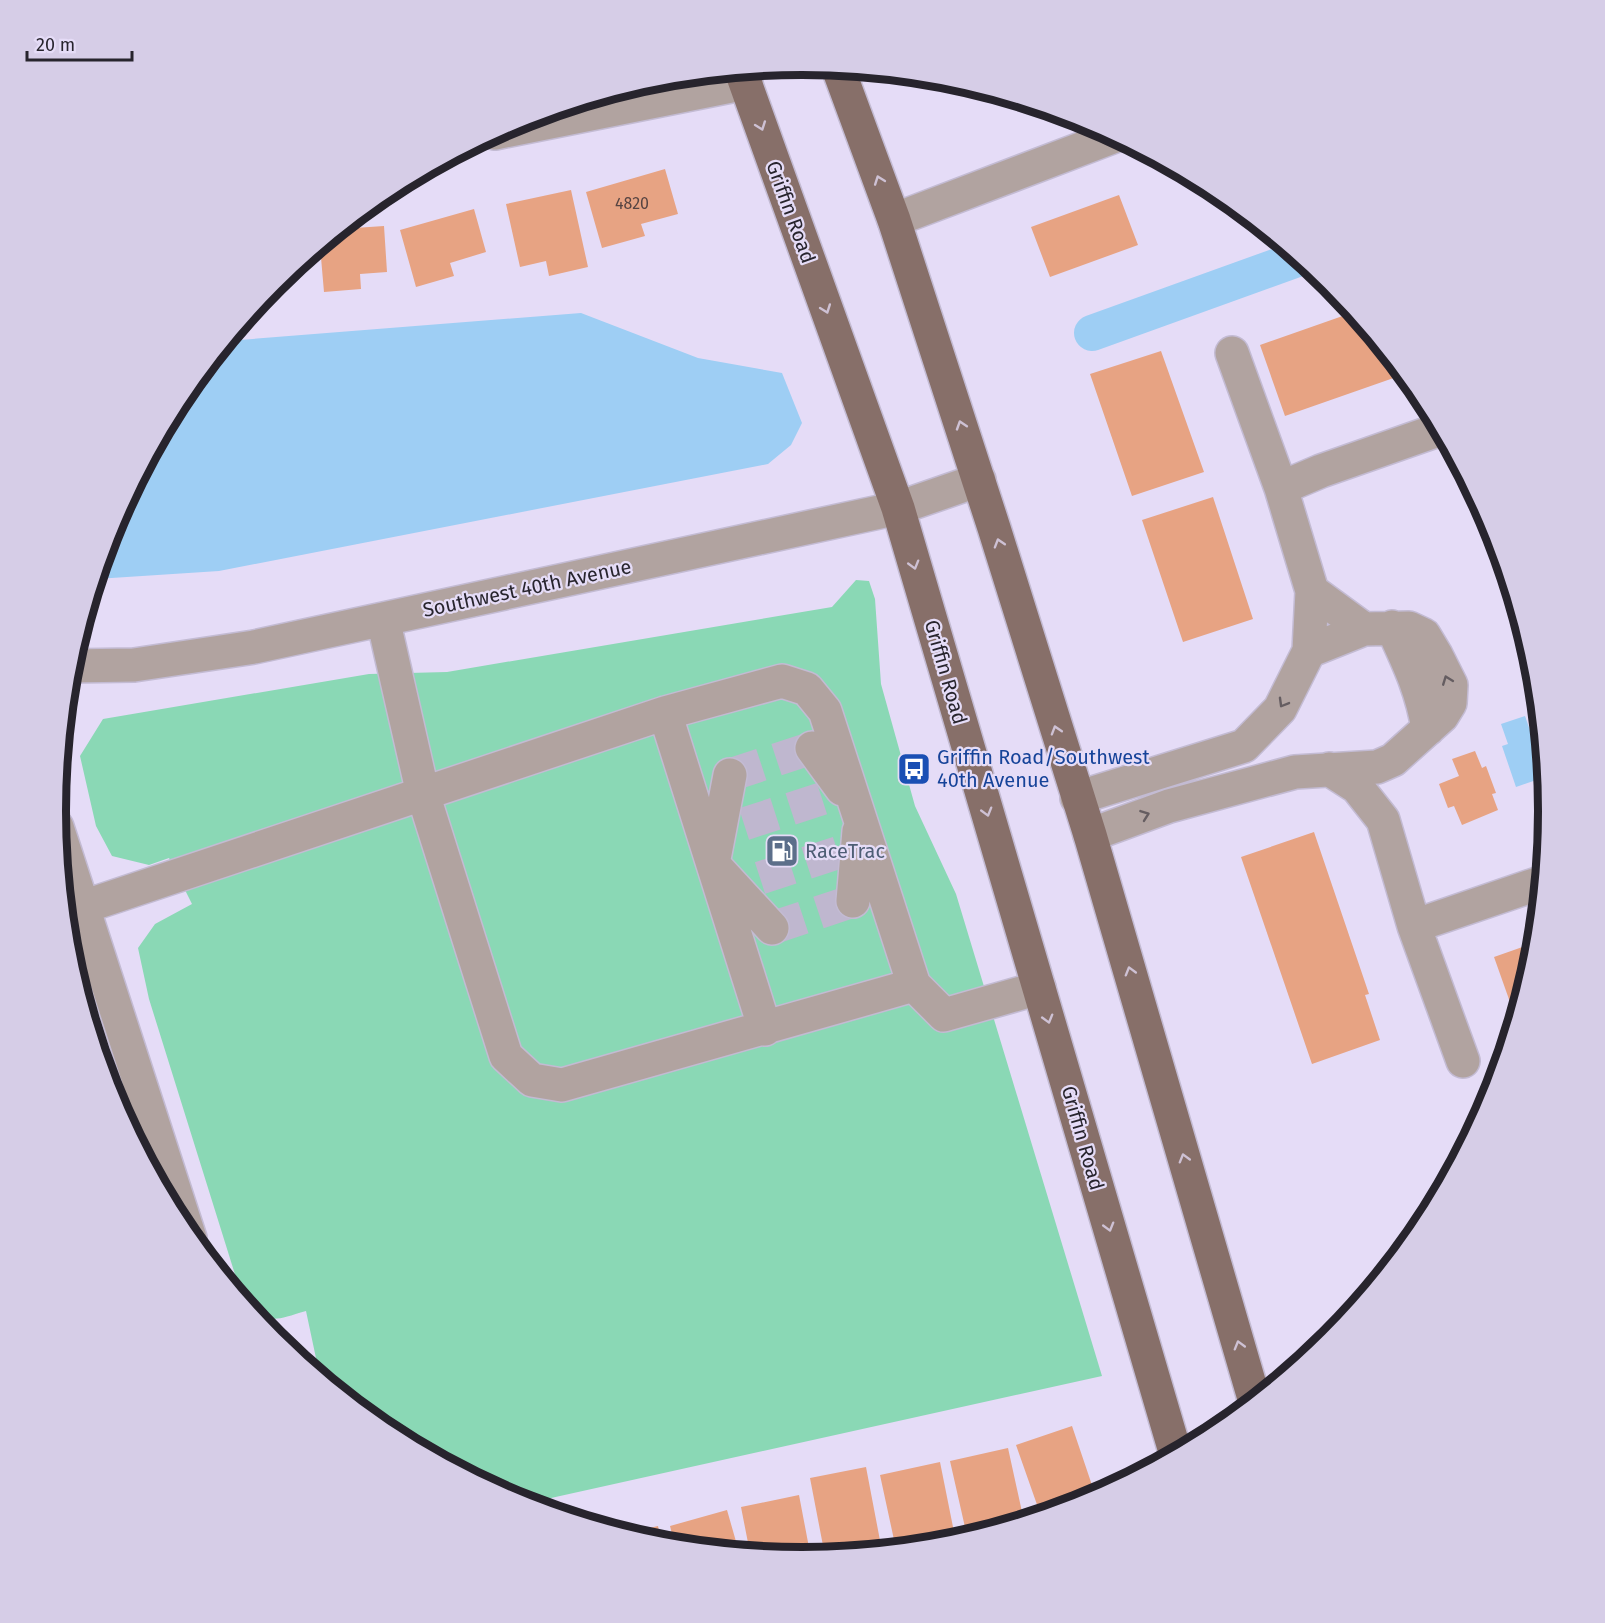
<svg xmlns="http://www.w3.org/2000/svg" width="1605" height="1623" viewBox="0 0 1605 1623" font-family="'Fira Sans',sans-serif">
<rect width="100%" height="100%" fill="#e5dcf7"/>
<!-- green -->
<path fill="#8ad8b5" d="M856,580L869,581L875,599L881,684L915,806L956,894L1102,1376L524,1504L516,1501L387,1432L320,1377L306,1311C272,1321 270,1325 243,1300L149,999L138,948L155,924L192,904L169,858L149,865L112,856L96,826L80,756L103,719L369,674L447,672L832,607Z"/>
<!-- water -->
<path fill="#9ecef4" d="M581,313L698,358L782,373L802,423L791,445L768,464L219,571L96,579L112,525L182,396L227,341Z
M1525,716L1539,756L1532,758L1539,779L1516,787L1502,746L1508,744L1501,724Z"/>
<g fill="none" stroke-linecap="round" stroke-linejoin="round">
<!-- canal -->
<path stroke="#9ecef4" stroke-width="36" d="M1092,333L1300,258"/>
</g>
<!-- building -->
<path fill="#e7a383" d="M665,169L678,214L641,224L645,236L602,248L586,192Z
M571,190L588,267L549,276L546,261L520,267L506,204Z
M1119,195L1138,245L1050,277L1031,227Z
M474,209L486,252L450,263L454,276L416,287L400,230Z
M384,226L387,272L360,274L361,289L324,292L320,246L340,229Z
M1354,312L1405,374L1285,416L1260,345Z
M1161,351L1204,472L1132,496L1090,374Z
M1213,497L1253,619L1183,642L1142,520Z
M1475,751L1482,768L1486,766L1496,793L1492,794L1498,810L1462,825L1454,806L1448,808L1439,784L1459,776L1452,759Z
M1314,832L1369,994L1365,995L1380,1040L1312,1064L1241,857Z
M1537,942L1535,958L1516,1019L1494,957Z
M1072,1426L1096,1497L1088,1502L1041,1516L1016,1445Z
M1008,1448L1024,1521L967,1536L950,1461Z
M940,1462L956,1542L896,1549L880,1475Z
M866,1467L882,1551L825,1556L810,1478Z
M799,1495L811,1558H802L750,1553L741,1507Z
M727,1510L739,1552L675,1546L670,1526Z
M658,1526L662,1545L624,1534Z"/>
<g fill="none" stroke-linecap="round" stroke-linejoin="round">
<!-- minor-tunnel -->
<path stroke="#bfb7cf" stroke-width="33" stroke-dasharray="33 16" stroke-linecap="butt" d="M730,775L812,748
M744,824L824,798
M760,878L840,852
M772,928L853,901"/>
<defs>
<path id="minor" d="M495,133L746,83
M894,220L1115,136
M1232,353L1281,488L1312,591L1309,651
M1281,488L1321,471L1441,429
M1312,591L1364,629
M1392,627C1408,662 1422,690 1428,729
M70,666L134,665L254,647L898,508L979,480
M665,713L765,1029
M812,748L842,789
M1329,769L1357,787L1383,820L1414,926L1463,1061
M730,775L713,864L772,928
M1077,798L1244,746L1280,709L1309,651L1364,629L1409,628L1424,635L1436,655L1451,685L1450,703L1442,716L1393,760L1377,767L1295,772L1169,806L1090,835
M57,827L190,1238
M853,901L859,831
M83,907L665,713L782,681L807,689L825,711L914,985L562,1085L532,1080L506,1056L423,794L383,619
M1414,926L1543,882
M914,985L944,1015L1039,988"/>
<path id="major" d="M838,68L894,220L994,528L1090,835L1255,1402
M741,71L898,508L1176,1455"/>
</defs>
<!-- minor casing -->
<use href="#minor" stroke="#c3bbd3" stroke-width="36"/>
<!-- major casing -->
<use href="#major" stroke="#c3bbd3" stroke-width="36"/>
<!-- minor -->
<use href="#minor" stroke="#b1a3a0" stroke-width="33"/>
<!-- major -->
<use href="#major" stroke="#876f69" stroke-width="33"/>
</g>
<!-- one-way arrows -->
<defs><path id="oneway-chevron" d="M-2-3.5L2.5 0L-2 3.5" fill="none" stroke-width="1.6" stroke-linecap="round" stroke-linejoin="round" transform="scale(1.5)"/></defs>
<g stroke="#cec1d4">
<use href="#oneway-chevron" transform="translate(761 126) rotate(70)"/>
<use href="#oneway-chevron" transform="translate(879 180) rotate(-110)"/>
<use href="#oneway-chevron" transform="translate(826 309) rotate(70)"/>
<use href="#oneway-chevron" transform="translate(961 425) rotate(-108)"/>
<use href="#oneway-chevron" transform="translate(999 543) rotate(-107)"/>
<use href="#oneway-chevron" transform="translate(914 565) rotate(74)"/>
<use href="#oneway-chevron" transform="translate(1056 730) rotate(-107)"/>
<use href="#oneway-chevron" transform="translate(987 812) rotate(74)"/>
<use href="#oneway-chevron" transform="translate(1130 971) rotate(-106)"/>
<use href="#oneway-chevron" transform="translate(1048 1019) rotate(74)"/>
<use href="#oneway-chevron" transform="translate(1184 1158) rotate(-106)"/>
<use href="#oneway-chevron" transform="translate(1109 1227) rotate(74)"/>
<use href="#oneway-chevron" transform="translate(1239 1345) rotate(-106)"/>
</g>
<g stroke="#655d61">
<use href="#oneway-chevron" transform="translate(1447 680) rotate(-111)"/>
<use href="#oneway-chevron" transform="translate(1283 703) rotate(120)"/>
<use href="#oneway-chevron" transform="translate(1145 815) rotate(-20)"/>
</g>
<!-- icons -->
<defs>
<symbol id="bus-square" viewBox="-11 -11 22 22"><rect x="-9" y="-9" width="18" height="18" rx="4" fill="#1a4fb4" stroke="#e5dcf7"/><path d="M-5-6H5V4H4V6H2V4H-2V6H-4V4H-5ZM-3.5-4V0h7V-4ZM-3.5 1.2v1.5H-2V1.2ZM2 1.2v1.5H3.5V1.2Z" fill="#fff"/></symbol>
<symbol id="fuel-square" viewBox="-11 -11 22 22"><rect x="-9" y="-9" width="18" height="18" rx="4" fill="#5c6f8a" stroke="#e5dcf7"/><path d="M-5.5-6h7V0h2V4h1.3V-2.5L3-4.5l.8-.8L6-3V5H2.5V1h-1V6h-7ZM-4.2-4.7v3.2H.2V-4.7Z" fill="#fff"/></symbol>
</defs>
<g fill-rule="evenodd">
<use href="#bus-square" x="895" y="750" width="38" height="38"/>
<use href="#fuel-square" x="763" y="832" width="38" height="38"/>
</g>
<g text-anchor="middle" stroke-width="4.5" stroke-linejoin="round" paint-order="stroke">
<!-- number labels -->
<g font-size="16" fill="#574442">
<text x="632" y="209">4820</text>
</g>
<!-- street labels -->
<g font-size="20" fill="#27242d" stroke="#e5dcf7">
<text transform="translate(791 212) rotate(70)" y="7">Griffin Road</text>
<text transform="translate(527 588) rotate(-12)" y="7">Southwest 40th Avenue</text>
<text transform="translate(946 672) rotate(74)" y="7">Griffin Road</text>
<text transform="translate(1083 1138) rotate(74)" y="7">Griffin Road</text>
</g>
<!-- transit labels -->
<g font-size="20" fill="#164399" stroke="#e5dcf7" text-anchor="start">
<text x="937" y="764">Griffin Road/Southwest<tspan x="937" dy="23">40th Avenue</tspan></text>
</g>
<!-- service labels -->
<g font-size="20" fill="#4e5e75" stroke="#e5dcf7" text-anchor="start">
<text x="805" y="858">RaceTrac</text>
</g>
</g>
<!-- crop -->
<path d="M0 0H1605V1623H0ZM66 811a736 736 0 1 1 1472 0a736 736 0 1 1-1472 0Z" fill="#d6cde7" fill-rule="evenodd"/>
<path fill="none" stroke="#27242d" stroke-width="8" d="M66 811a736 736 0 1 1 1472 0a736 736 0 1 1-1472 0Z"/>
<!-- scale -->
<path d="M27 51v9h105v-9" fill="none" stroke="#27242d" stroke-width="3"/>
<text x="36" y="51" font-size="18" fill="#27242d" stroke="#e5dcf7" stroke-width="4.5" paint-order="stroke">20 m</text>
</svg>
